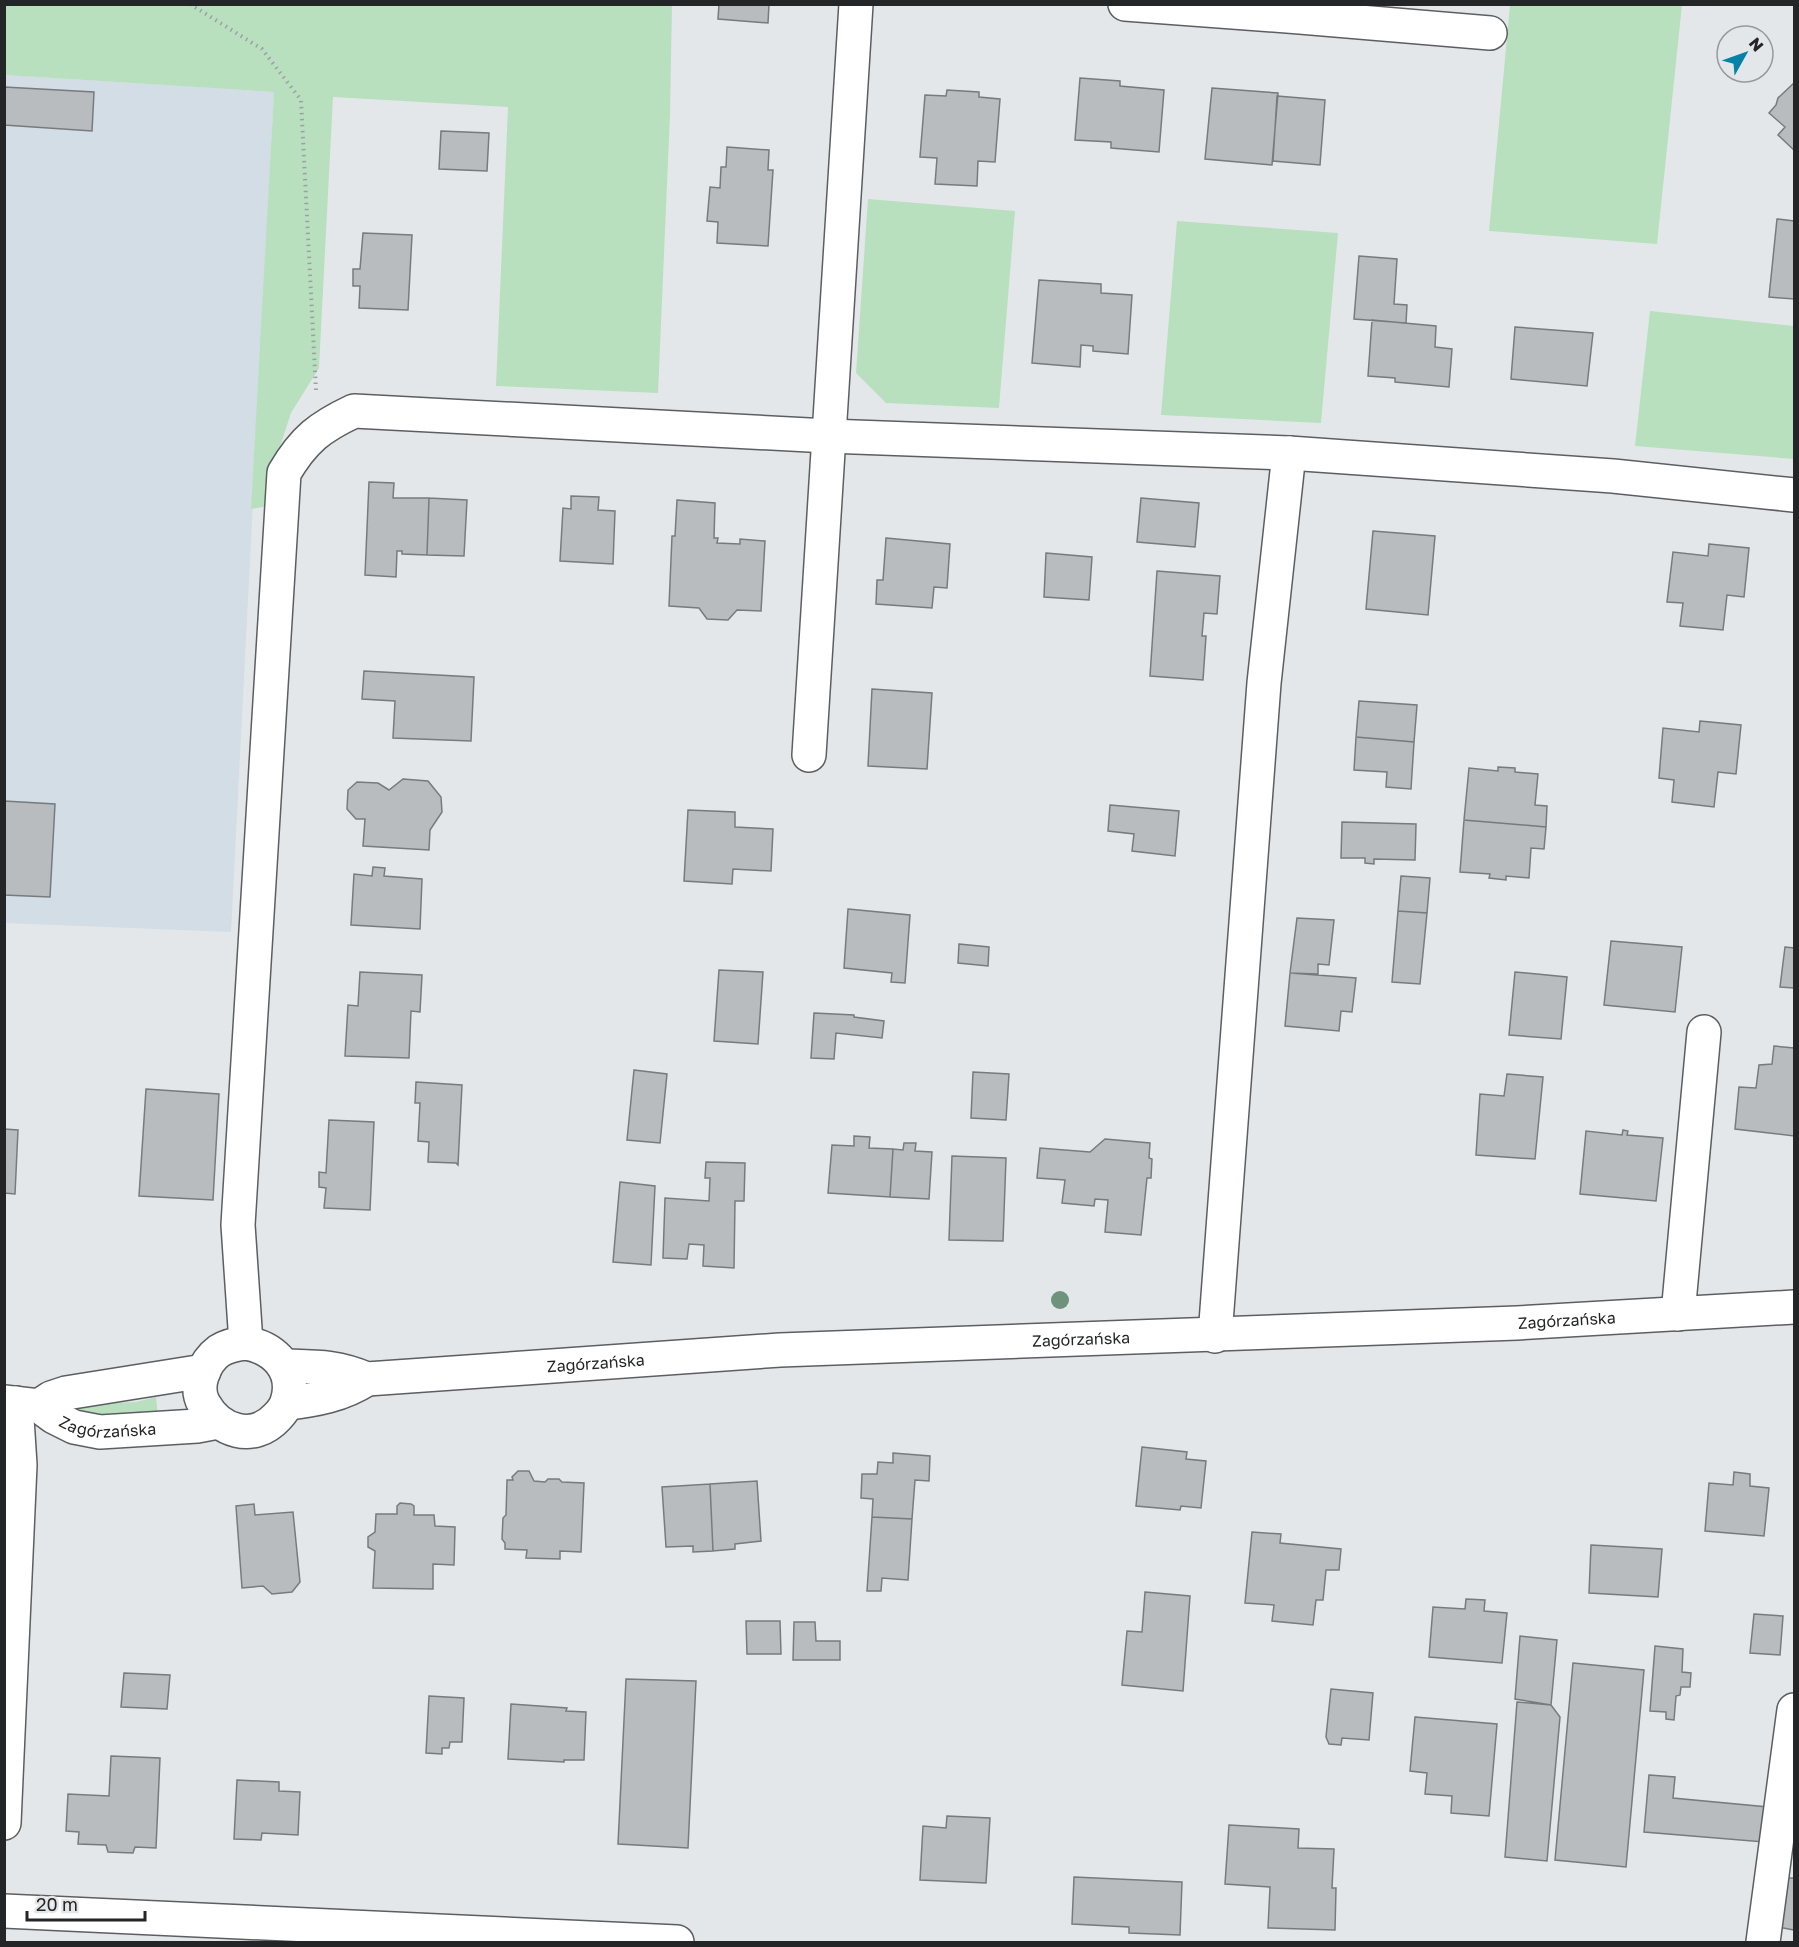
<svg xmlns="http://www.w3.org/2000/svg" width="1799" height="1947" viewBox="0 0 1799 1947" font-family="'Golos Text',sans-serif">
<rect width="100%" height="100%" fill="#e4e7ea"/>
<!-- built -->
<path fill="#d3dde5" d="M5,75L274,92L231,932L5,923Z"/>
<!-- green -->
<path fill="#b8e0be" d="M4,5H672L670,115L658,393L496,386L508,107L333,97L319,368L291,413L272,471L268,506L251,509L274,92L5,75Z
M1510,5H1682L1657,244L1489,231Z
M868,199L1015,211L999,408L886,403L856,373Z
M1177,221L1338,233L1321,423L1161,415Z
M1650,311L1794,326V459L1635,446Z
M156,1397L158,1417L73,1415V1405L136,1402Z"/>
<!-- building -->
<path fill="#b9bcbf" stroke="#787b7e" stroke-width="1.5" d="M719,4H769L768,23L718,19Z
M1080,78L1120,81V86L1164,90L1159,152L1111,148V142L1075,140Z
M1794,83V150L1778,135L1785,127L1769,113L1776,105L1778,98Z
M4,87L94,92L92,131L4,125Z
M1212,88L1278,93L1272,165L1205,159Z
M947,90L979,92V97L1000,99L995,162L978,161L977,186L935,184L937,158L920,157L925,95L946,96Z
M1277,96L1325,100L1320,165L1273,161Z
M441,131L489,133L487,171L439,169Z
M727,147L769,150L768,170H773L768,246L717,243L718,222L707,221L710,187L720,188L721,167H726Z
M1777,219L1794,221V299L1769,297Z
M363,233L412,235L408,310L359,308L360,286H353V269H360Z
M1359,256L1397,259L1394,304L1407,305L1406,323L1354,319Z
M1039,280L1101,284V293L1132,295L1128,354L1093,351V346L1081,345L1080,367L1032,363Z
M1372,320L1436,326L1435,347L1452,349L1449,387L1395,382V378L1368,376Z
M1515,327L1593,333L1587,386L1511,379Z
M369,482L394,483L393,498H429L427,555L402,554V551H397L396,577L365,575Z
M571,496L599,497L598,510L615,511L613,564L560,561L563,508L571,509Z
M429,498L467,500L464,556L427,555Z
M1141,498L1199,503L1195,547L1137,542Z
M677,500L715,503L714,538H718L717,543L740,544V539L765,541L761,611L737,610L728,620L707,619L699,608L669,606L672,536H675Z
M1373,531L1435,536L1428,615L1366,609Z
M886,538L950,544L947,588L934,587L932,608L876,604L877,580H883Z
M1709,544L1749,548L1744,597L1727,595L1723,630L1680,626L1683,603L1667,602L1673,552L1708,556Z
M1046,553L1092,557L1089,600L1044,597Z
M1157,571L1220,576L1217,614L1204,613L1202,636H1206L1203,680L1150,676Z
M364,671L474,677L471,741L393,738L395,701L362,699Z
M872,689L932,693L927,769L868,766Z
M1359,701L1417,705L1414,742L1356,737Z
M1700,721L1741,725L1736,774L1718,772L1714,807L1672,802L1674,780L1659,778L1663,728L1699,732Z
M1356,737L1414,742L1411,789L1386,787L1387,772L1354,770Z
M1498,767L1515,768V772L1538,774L1535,805L1547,806L1546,827L1464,820L1469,768L1498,771Z
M403,779L428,781L441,797L442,812L430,830L429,850L363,846L365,819H356L347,809L348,790L357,782L378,783L389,790Z
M4,801L55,804L50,897L4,895Z
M1110,805L1179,811L1175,856L1132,851L1134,834L1108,831Z
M688,810L735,812V827L773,829L771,871L733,869L732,884L684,881Z
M1464,820L1546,827L1544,849L1531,848L1529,878L1506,876V880L1489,878L1490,874L1460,872Z
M1342,822L1416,824L1415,860L1374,859V864L1365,863V858H1341Z
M373,867L385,868L384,876L422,879L420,929L351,925L354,874L372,876Z
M1401,876L1430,878L1427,913L1398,911Z
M848,909L910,915L905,983L891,982L892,973L844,968Z
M1398,911L1427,913L1420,984L1392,982Z
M1297,918L1334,920L1329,965L1318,964V974L1290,973Z
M1611,941L1682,947L1675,1012L1604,1005Z
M959,944L989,947L988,966L958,963Z
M1785,947L1794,948V988L1780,987Z
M719,970L763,972L758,1044L714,1041Z
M360,972L422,975L420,1012L411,1011L409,1058L345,1056L348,1005L358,1006Z
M1515,972L1567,977L1561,1039L1509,1035Z
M1290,973L1356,978L1352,1012L1341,1011L1339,1031L1285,1026Z
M814,1013L854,1015V1017L884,1021L882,1038L836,1033L834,1059L811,1058Z
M1774,1046L1794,1048V1136L1735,1129L1739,1087L1756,1088L1759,1065L1772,1064Z
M634,1070L667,1074L660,1143L627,1140Z
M973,1072L1009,1074L1006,1120L971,1118Z
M1507,1074L1543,1077L1535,1159L1476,1155L1480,1094L1504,1096Z
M416,1082L462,1085L458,1165L456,1163L428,1162L429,1142L418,1141L420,1103H415Z
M146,1089L219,1094L213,1200L139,1196Z
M329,1120L374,1122L370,1210L324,1208L326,1188L319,1187V1172L326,1173Z
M4,1129L18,1130L15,1194L4,1193Z
M1623,1130L1628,1131L1627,1135L1663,1138L1656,1201L1580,1194L1586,1131L1622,1135Z
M854,1136L870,1137L869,1148L893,1149L890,1197L828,1193L832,1145L854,1146Z
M1105,1139L1150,1143L1149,1158L1152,1159L1151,1178H1147L1141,1235L1105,1232L1108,1200L1095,1199L1094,1206L1062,1203L1065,1180L1037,1178L1040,1148L1090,1152Z
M904,1143H916L915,1151L932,1152L929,1199L890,1197L893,1149L903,1150Z
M952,1156L1006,1158L1003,1241L949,1240Z
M706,1162L745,1163L744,1201H735L734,1268L703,1266L704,1245L689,1244L687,1259L663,1258L665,1198L709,1201L710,1178H705Z
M620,1182L655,1186L651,1265L613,1262Z
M1142,1447L1187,1452L1186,1459L1206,1461L1201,1508L1181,1506L1180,1510L1136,1506Z
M893,1453L930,1456L929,1481L915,1480L912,1519L872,1517L873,1499L861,1498L862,1474H877L878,1462L893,1463Z
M518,1471H529L534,1481L545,1482L548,1479H559L562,1482L584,1483L581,1552L560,1551V1559L526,1558L527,1550L505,1549V1543L502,1539L503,1518L506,1515L507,1480H513L512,1477Z
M1734,1472L1750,1474V1486L1769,1488L1764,1536L1705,1531L1709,1483L1733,1485Z
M757,1481L761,1541L735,1544V1549L713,1551L710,1484Z
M710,1484L713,1551L693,1552V1546L666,1547L662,1487Z
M400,1503L411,1504L414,1506V1515H434L435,1526L455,1527L454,1565L433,1564V1589L373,1588L375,1551L368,1547V1537L375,1532L376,1514H397V1506Z
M254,1504L255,1515L293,1512L300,1582L292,1592L272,1594L263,1586L242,1588L236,1506Z
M872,1517L912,1519L908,1580L882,1578L881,1591H867Z
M1252,1532L1281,1534L1280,1543L1341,1549L1339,1570H1326L1323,1600H1316L1313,1625L1272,1621L1274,1605L1245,1603Z
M1591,1545L1662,1549L1658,1597L1589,1593Z
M1145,1592L1190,1596L1183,1691L1122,1685L1127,1631L1142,1632Z
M1466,1599L1485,1600L1484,1611L1507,1613L1502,1663L1429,1657L1433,1607L1465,1609Z
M1754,1614L1783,1616L1780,1655L1750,1653Z
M746,1621H780L781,1654H747Z
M794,1622H815L816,1641H840V1660H793Z
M1520,1636L1557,1640L1551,1705L1515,1699Z
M1655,1646L1683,1649L1682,1672L1691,1673L1690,1687H1681L1680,1695L1676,1696L1674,1720L1666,1719V1712L1650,1711Z
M1573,1663L1644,1670L1626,1867L1555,1860Z
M124,1673L170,1675L167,1709L121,1707Z
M626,1679L696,1681L688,1848L618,1844Z
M1331,1689L1373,1693L1369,1740L1342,1738L1341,1745L1329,1744L1326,1737Z
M429,1696L464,1698L462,1742H450L449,1748H442V1754L426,1753Z
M1517,1702L1551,1705L1560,1717L1547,1861L1505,1857Z
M511,1704L567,1708L566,1711L586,1712L584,1760H564V1762L508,1759Z
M1415,1717L1497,1724L1489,1816L1451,1813L1452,1796L1425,1794L1427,1773L1410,1771Z
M111,1756L160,1758L156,1848L135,1847L133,1853L108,1852L106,1845L78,1844L79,1832L66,1831L68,1794L109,1796Z
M1649,1775L1675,1777L1673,1798L1768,1807L1764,1842L1644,1832Z
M237,1780L279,1782V1791L300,1792L298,1835L262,1833L261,1840L234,1839Z
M947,1816L990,1818L986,1883L920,1880L923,1826L946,1828Z
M1229,1825L1299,1829L1298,1848L1334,1849L1332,1888H1336L1335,1930L1268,1928L1270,1887L1225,1884Z
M1074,1877L1182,1882L1180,1935L1129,1933V1927L1072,1924Z
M1784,1878H1794V1930L1778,1927Z"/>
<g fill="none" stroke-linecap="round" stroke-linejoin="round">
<defs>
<g id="minor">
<path d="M1125,4L1300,17L1490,33"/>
<path d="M809,755L856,4"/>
<path d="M1678,1314L1704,1032"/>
<path d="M1215,1336L1264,683L1289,453"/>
<path d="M246,1343L238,1225L284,473C304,439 320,427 354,411L828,436L1289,453L1613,476L1794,495"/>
<path d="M246,1343C275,1348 297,1371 287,1402C285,1408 281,1413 277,1417C253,1443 219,1431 204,1404C194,1387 204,1362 219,1351C227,1346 236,1344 246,1343Z"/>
<path id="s1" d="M284,1366C317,1367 336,1366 367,1379L780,1350L1517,1323L1794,1307"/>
<path id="s2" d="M4,1402L39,1406L54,1417L74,1427L100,1432L197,1426L218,1422"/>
<path d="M287,1403C316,1400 342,1395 367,1379"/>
<path d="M39,1406L51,1398L66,1393L204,1371"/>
<path d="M4,1823L20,1465L16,1403"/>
<path d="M4,1911L677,1942"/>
<path d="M1763,1942L1794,1710"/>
</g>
</defs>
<!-- minor casing -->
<use href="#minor" stroke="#5c5f61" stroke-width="36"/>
<!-- path -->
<path stroke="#9da0a2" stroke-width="4" stroke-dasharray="1.5 4.5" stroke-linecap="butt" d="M190,4L262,49L301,100L316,391"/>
<!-- minor -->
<use href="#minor" stroke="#fff" stroke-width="33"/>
</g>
<!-- trees -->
<circle fill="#6f927d" cx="1060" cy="1300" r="9"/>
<g text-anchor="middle" stroke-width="6" stroke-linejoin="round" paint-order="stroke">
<!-- street labels -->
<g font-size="16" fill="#242526" stroke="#e4e7ea">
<text dy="6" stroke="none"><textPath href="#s1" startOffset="1286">Zagórzańska</textPath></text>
<text dy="6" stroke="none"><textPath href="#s1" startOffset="800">Zagórzańska</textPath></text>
<text dy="6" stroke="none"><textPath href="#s1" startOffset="314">Zagórzańska</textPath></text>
<text dy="6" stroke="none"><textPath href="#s2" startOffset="110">Zagórzańska</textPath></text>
</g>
</g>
<!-- border -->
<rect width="1799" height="1947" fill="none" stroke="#242526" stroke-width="12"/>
<!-- north arrow -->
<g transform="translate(1745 54) rotate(50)"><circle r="28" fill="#e4e7ea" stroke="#97999c" stroke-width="1.5"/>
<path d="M0-4.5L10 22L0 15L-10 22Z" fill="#0681a7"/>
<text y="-9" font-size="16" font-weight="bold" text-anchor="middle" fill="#242526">N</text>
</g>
<!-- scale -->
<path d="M27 1911v9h118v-9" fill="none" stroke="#242526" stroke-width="3"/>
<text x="36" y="1911" font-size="18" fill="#242526" stroke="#e4e7ea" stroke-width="4.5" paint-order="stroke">20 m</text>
</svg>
